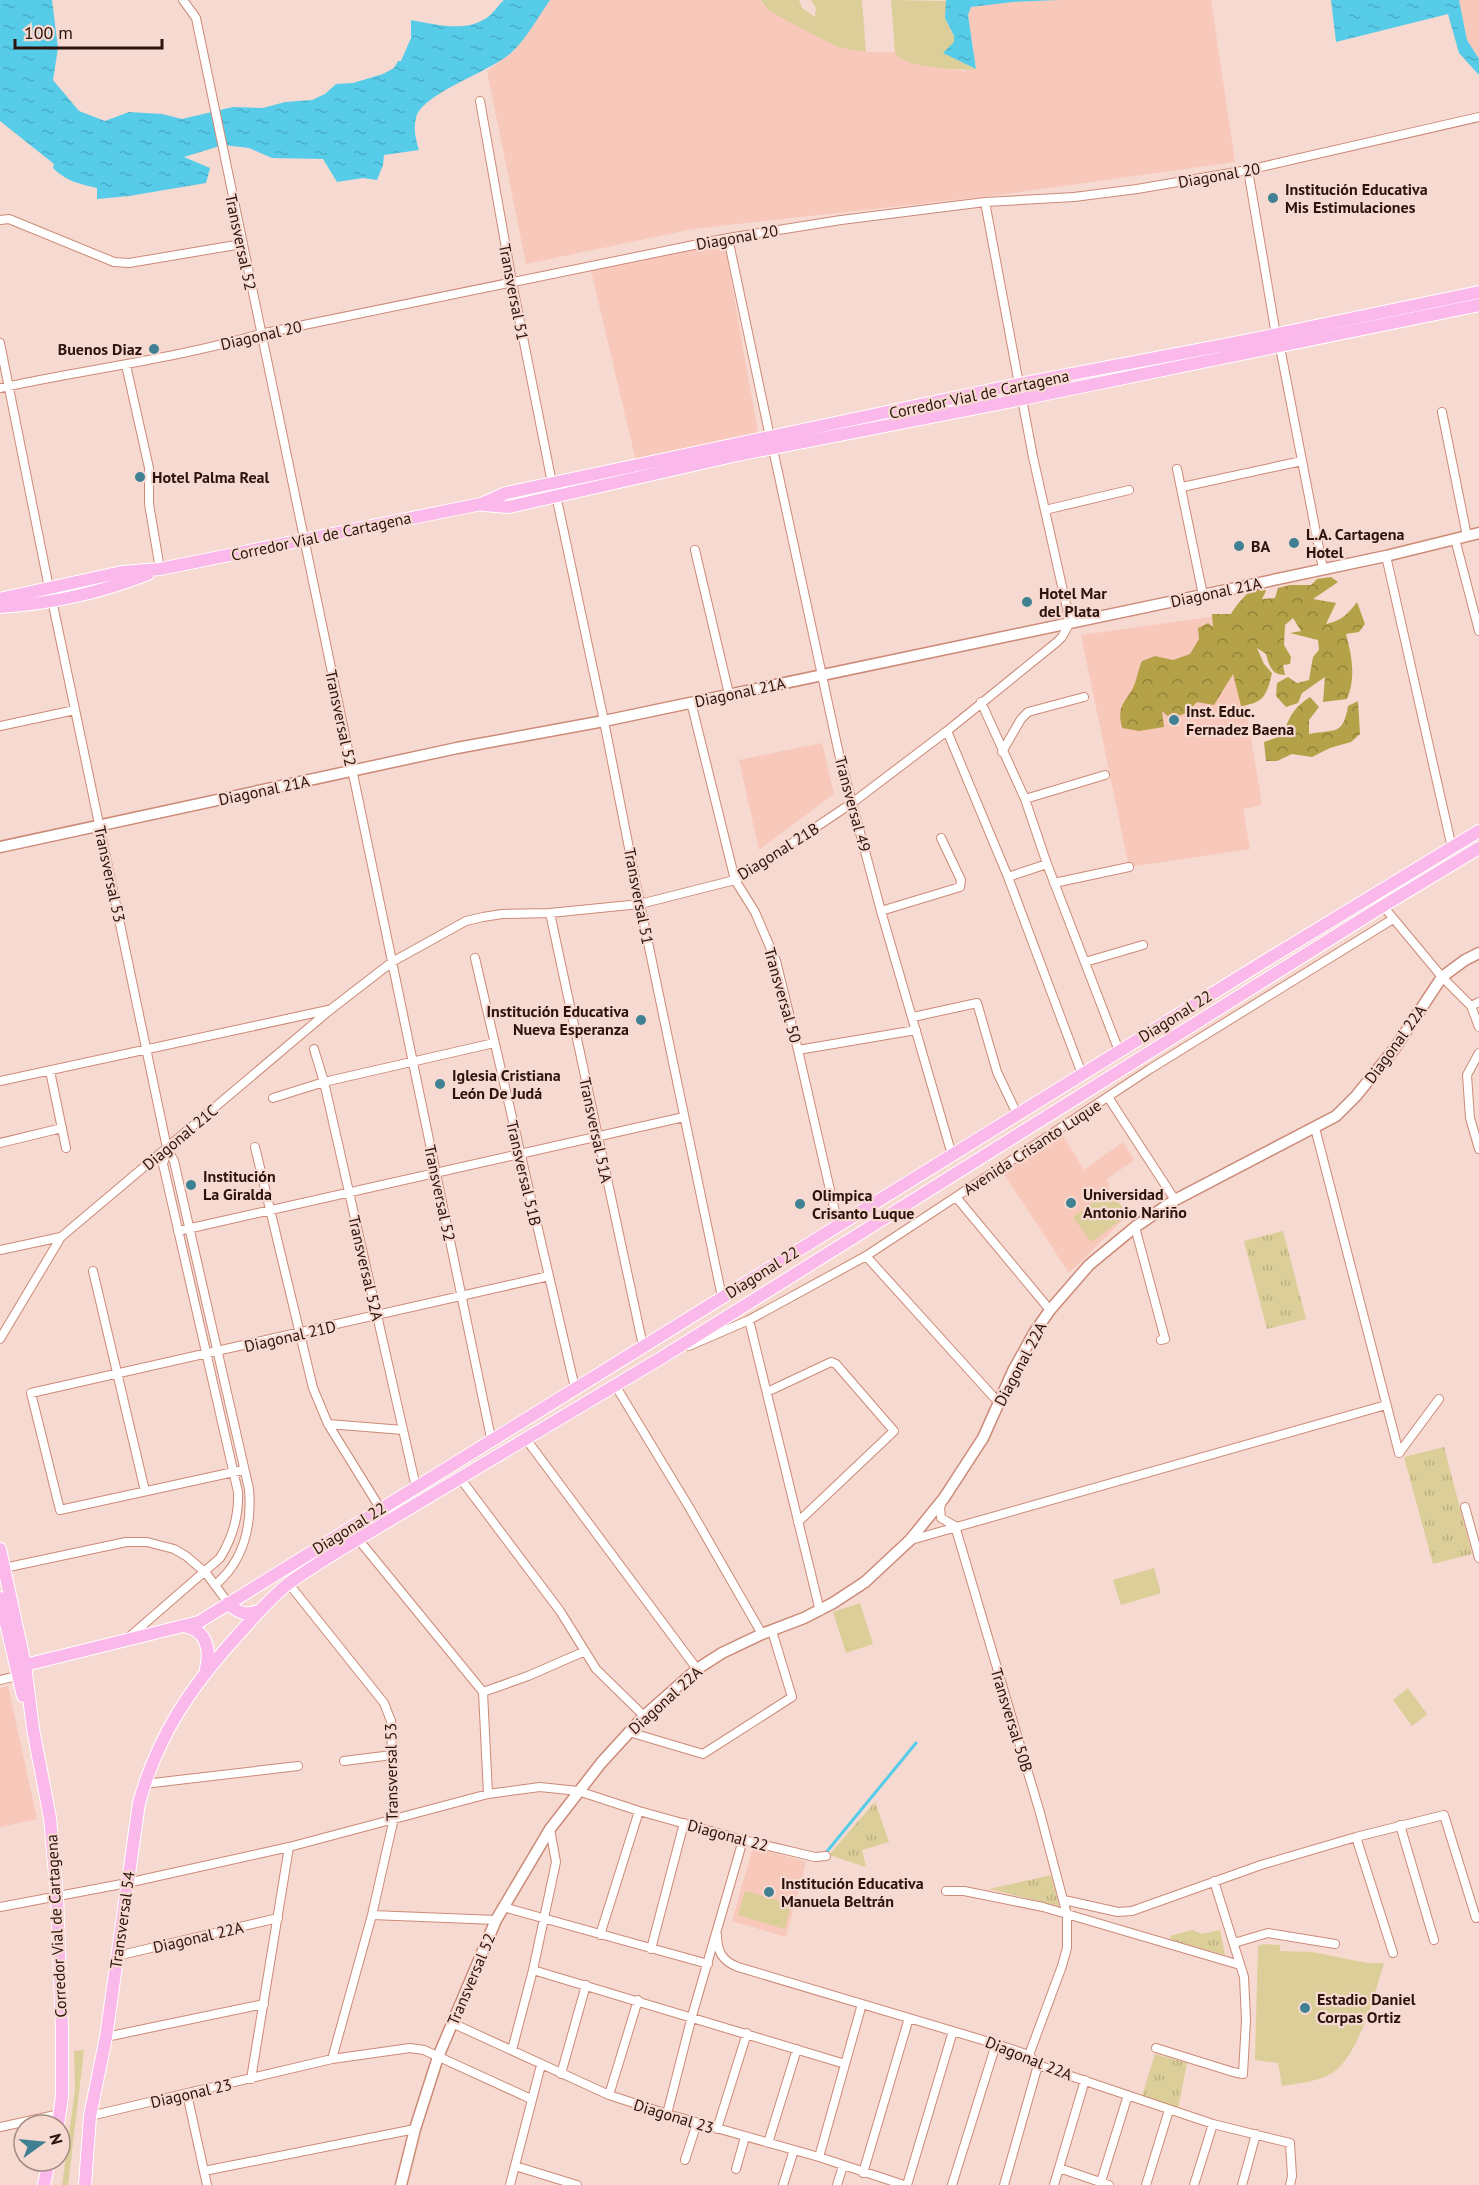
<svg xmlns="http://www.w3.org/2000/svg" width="1479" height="2185" viewBox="0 0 1479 2185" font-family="'PT Sans',sans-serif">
<defs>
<pattern id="forest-crowns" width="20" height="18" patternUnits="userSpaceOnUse" patternTransform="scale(1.5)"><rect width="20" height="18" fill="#b5a148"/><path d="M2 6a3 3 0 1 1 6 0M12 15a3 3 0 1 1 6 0" fill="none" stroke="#93823a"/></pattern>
<pattern id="park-tufts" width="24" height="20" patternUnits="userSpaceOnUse" patternTransform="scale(1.5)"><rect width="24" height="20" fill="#dbce98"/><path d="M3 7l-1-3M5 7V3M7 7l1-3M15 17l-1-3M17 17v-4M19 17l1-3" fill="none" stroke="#bcb082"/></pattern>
<pattern id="water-ripples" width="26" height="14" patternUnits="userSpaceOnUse" patternTransform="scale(1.5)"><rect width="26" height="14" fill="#56cce9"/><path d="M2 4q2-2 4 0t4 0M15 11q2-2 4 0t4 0" fill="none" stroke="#4baec7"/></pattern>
</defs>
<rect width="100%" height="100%" fill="#f6d9d0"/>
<!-- built -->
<path fill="#f8c8ba" d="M550,0H761L762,4L837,47L866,52H895L902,59L963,71L976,68L968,15L971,7L1013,2L1059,0H1211L1235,162L999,195L693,229L526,264L487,71L513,52Z
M1459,0H1479V59L1467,40Z
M724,240L758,433L636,461L589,262Z
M1231,614L1262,805L1243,809L1250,849L1129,867L1081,635Z
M822,743L834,794L759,850L739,760Z
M1060,1131L1084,1170L1123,1142L1134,1160L1107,1179L1110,1191L1128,1215L1069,1273L1000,1168Z
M8,1686L37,1819L0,1827V1688Z
M753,1847L806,1862L786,1937L732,1921Z"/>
<!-- grass -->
<path fill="#dbce98" d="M761,0H799L802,8L815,17L816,8L811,0H862L866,52L837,47L769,11Z
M891,0L947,1L945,18L954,37V42L944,53L976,69C961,71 915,67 902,59C899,57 897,55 895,52Z
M1110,1190L1128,1215L1091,1242L1073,1217Z
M1154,1568L1161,1593L1121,1605L1113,1580Z
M860,1603L873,1644L846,1653L833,1612Z
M1408,1688L1427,1714L1412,1726L1393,1700Z
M745,1891L791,1904L785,1929L738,1915Z
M1263,1944L1280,1945V1951L1312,1952L1367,1963H1384C1375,1993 1359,2056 1332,2073C1318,2082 1298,2083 1282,2086L1278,2063L1255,2060L1258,1946Z
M84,2050L68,2185H62L75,2090L74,2051Z"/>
<!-- forest -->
<path fill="url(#forest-crowns)" d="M1331,577L1338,582L1313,599L1336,603L1326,624C1341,621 1348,614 1357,602L1365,624L1359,632L1346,634C1352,657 1356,677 1347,699L1323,702L1325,677L1302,693L1298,703L1286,707L1276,696L1277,683L1288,677L1297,683L1309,680L1313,657L1319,650L1318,640L1290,633L1301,631L1293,618L1285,625L1284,645L1291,657L1290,664L1283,665L1285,675C1271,675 1269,665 1266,654L1257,648L1264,664L1272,673C1267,695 1264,703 1241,706L1233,674L1214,705L1197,702L1186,713L1171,719L1162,711L1164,727L1139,731L1122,728C1117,706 1123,705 1133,688C1137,680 1138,669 1142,661L1155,656L1173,660L1190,654L1199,639L1198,628L1208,623L1213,627L1212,614H1231C1237,604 1249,589 1260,586L1266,591L1262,599L1275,598L1278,588L1290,585H1311L1317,579Z
M1310,697L1319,707L1309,720V734C1335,729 1343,736 1348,706L1358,701L1360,734L1351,742L1330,748L1312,757L1292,754L1277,761H1266L1264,742L1284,735C1288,717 1294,708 1310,697Z"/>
<!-- park -->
<path fill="url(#park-tufts)" d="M1283,1231L1306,1319L1267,1329L1244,1241Z
M1444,1447L1472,1554L1433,1564L1404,1457Z
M875,1802L889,1842L862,1850L866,1867L829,1855Z
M1051,1875L1059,1906L989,1889Z
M1192,1930L1202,1934L1220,1930L1225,1955L1171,1940L1170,1936Z
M1155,2054L1187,2063L1178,2108L1142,2096Z"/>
<!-- water -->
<path fill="url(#water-ripples)" d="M0,0H52L58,48L53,80L79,111L105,121L129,112L162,114L182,119L233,107L263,108L285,102L312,100L325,94L336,84L353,83L383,74L394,68L398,61H401L411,38V20C433,24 463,32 483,20C492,16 497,6 504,0H550C539,16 526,39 512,52C491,72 422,93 416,118C413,129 416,140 419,150L384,155L383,165L377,180L363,178L337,182L323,159L272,158L249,148L223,145L184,157L210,168L206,183L129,196L97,199V188C79,184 66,181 53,168L54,164L0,121Z
M946,0H1059L1013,2L971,7L968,15L976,69L943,53L954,42V36L945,18Z
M1331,0H1459L1467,40L1479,59V75L1459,53L1448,14L1336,42Z"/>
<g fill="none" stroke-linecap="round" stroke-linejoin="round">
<!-- stream -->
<path stroke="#56cce9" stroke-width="3" d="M824,1855L916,1743"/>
<defs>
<path id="street" d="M183,0L196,18L202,47L491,1438
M480,101L512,282L552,483
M1248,170L1276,335
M985,202L1019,384
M0,220L9,219L114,262L129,263L242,244
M728,238L770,437
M0,343L49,588
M1280,347L1323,569
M126,365L149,468V504L160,569
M0,388C87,369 175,359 260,334L728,238L841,220L985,202L1074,197L1137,189L1248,170L1479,117
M1442,412L1467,536
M773,449L839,754L881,911L952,1155
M1177,469L1203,595
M1182,487L1302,461
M556,495L604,721L640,904L722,1297
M1045,510L1129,490
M1455,539L1479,631
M695,550L729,694
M1386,556L1452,848
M52,600L167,1148L174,1161L249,1489C252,1525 244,1561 215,1585
M691,702L735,880L755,912L776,961L798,1050L838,1225
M981,702L1025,799L1047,864L1119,1051
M0,726L75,710
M947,731L1008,877L1082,1074
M1002,752L1021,719L1028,712L1084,697
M1025,799L1105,775
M1008,877L1047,864
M1054,883L1129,867
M1383,906L1442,977L1471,1006L1479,1027
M881,911L960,887L961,880L941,838
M550,913L643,1346
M475,958L575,1388
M1085,962L1143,945
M1471,1006L1479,1002
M913,1017L977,1003L997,1072L1017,1114
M314,1049L324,1082L416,1487
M798,1050L916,1030
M1479,1053L1467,1075L1470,1118L1479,1149
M50,1071L66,1148
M0,1081L328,1010
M1108,1097L1175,1200
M273,1098L324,1082L494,1043
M1315,1128L1399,1453
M0,1143L62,1128
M255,1147L313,1388L328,1424L380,1508
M956,1197L1050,1310
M1135,1227L1165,1339L1161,1340
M178,1231L684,1117
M0,1250L61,1237
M866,1256L999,1403
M93,1271L145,1491
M749,1320L820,1611
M0,1339L61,1237L330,1010L392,962L466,921L483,917L502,914L550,913L640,904L735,880L764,862L852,803L947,731L1057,642L1062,637L1070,622L1033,457L1022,399
M689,1346L749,1320L866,1256L1150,1069L1393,919
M615,1385L689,1507L762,1634
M767,1392L831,1362L836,1364L894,1431L798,1522
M328,1424L403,1430
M526,1439L697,1669
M1399,1453L1439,1399
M243,1470L60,1510L31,1393L549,1276
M460,1478L560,1611L596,1669L644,1716
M942,1502L940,1508L941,1518L955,1526
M1465,1507L1479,1558
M955,1526L1040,1813L1067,1915V1948L1062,1966L1029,2055
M358,1539L483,1692L488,1794
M911,1540L1386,1405
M4,1568L126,1542H147L174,1549L186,1556L206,1573L228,1603
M289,1584L384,1703L391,1721L394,1818L372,1915L332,2059
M128,1638L220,1558C233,1537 239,1517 238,1492L163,1164L167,1149
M0,1680L17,1676
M483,1692L528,1676L583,1652
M629,1732L703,1754L792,1697L772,1631
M344,1761L392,1755
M144,1784L298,1766
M1400,1825L1434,1940
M1356,1837L1393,1953
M946,1891H964L1043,1907L1240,1965
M1064,1900L1118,1912L1132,1911L1261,1865L1356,1837L1444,1815L1476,1918
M0,1907L127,1883L289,1847L488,1794L540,1787L578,1791L639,1811L743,1840L815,1857L826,1856
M503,1907L708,1964
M372,1915L496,1920
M600,1935L639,1811
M717,1935C717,1951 722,1961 738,1967L996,2044L1029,2055L1038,2065L1213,2124L1290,2143L1292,2176L1290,2185
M1234,1943L1268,1933L1335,1944
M651,1949L684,1823
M117,1956L278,1918
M533,1970L845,2064
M452,2023L609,2095L667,2114L819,2157L904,2185
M106,2037L264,2004
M1156,2048L1233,2072L1243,2074L1246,2020L1244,1977L1214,1881
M512,2050L533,1970L556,1862L550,1829
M561,2074L586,1985
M251,2079L289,1847
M187,2094L207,2185
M609,2095L638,2000
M667,2114L692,2016L743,1840
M90,2116L332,2059L410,2048L424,2050L531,2099
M0,2127L60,2114
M717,2129L747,2033
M768,2143L797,2049
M819,2157L862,2004
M685,2160L697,2123
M515,2166L577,2185
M1059,2168L1109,2185
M736,2169L745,2137
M204,2171L415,2129
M863,2173L909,2018
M510,2185L541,2065
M783,2185L794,2150
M837,2185L843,2166
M907,2185L953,2031
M952,2185L996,2044
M1004,2185L1038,2065
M1054,2185L1085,2080
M1100,2185L1128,2095
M1146,2185L1169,2110
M1194,2185L1213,2124
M1242,2185L1256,2134"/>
<path id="secondary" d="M0,847L457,748L604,721L1217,592L1386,556L1479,533
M401,2185L415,2129L438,2057L496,1920L550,1829L601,1763L644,1716L697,1669L722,1653L762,1634L804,1618L833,1603L865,1582L910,1540L944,1498L983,1438L1013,1371L1034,1333L1050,1310L1089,1265L1135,1227L1175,1200L1336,1116L1356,1096L1395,1048L1442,977L1465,960L1479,953"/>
<path id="primary" d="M484,505L509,507L737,455L1022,399L1479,305
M0,599L122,572L160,569L481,504L506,493L1019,384L1240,342L1479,292
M0,607C49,604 102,592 148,574
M0,1549L25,1665L33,1729L50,1818L57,1897L62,2029V2096L58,2125
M0,1598L23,1696
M228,1603C237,1613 246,1616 258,1611
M182,1626C206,1628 211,1649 206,1669
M25,1665L199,1622L1265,961L1479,831
M44,2185L49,2161
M85,2185L90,2116L106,2037L139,1803C158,1735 190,1688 237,1636C253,1618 269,1599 288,1584C304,1572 321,1562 338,1551L661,1358L1383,906L1479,848"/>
</defs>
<!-- street casing -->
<use href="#street" stroke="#cc8a77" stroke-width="10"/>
<!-- secondary casing -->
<use href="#secondary" stroke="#cc8a77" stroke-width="13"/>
<!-- primary casing -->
<use href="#primary" stroke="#fff" stroke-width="14"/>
<!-- street -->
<use href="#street" stroke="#fff" stroke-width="8"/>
<!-- secondary -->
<use href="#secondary" stroke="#fff" stroke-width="10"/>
<!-- primary -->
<use href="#primary" stroke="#fbb8eb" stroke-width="12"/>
</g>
<!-- markers -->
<g fill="#3f8193" stroke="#f6d9d0" stroke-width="2">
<circle cx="1273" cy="198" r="6"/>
<circle cx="154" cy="349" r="6"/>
<circle cx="140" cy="477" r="6"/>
<circle cx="1294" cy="543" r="6"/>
<circle cx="1239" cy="546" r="6"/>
<circle cx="1027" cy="602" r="6"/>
<circle cx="1174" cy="720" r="6"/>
<circle cx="641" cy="1020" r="6"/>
<circle cx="440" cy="1084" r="6"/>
<circle cx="191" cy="1185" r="6"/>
<circle cx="1071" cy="1203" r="6"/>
<circle cx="800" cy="1204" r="6"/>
<circle cx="769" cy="1892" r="6"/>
<circle cx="1305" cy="2008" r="6"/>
</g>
<g text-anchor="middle" stroke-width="4.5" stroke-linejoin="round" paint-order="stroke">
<!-- street labels -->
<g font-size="16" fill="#2c130c" stroke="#f6d9d0">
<text transform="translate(1219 175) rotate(-10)" y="6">Diagonal 20</text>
<text transform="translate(737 237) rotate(-10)" y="6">Diagonal 20</text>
<text transform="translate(241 242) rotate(78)" y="6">Transversal 52</text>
<text transform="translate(514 292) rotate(79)" y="6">Transversal 51</text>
<text transform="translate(261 335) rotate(-13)" y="6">Diagonal 20</text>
<text transform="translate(979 394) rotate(-12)" y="6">Corredor Vial de Cartagena</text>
<text transform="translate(321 536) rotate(-12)" y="6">Corredor Vial de Cartagena</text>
<text transform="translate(1216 592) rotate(-12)" y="6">Diagonal 21A</text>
<text transform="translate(740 692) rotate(-12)" y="6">Diagonal 21A</text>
<text transform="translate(341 718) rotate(78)" y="6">Transversal 52</text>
<text transform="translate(264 790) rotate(-12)" y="6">Diagonal 21A</text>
<text transform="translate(853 804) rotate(75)" y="6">Transversal 49</text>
<text transform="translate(778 851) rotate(-32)" y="6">Diagonal 21B</text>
<text transform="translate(110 874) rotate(78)" y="6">Transversal 53</text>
<text transform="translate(639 896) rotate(79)" y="6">Transversal 51</text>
<text transform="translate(783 995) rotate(74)" y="6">Transversal 50</text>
<text transform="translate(1175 1016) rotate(-32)" y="6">Diagonal 22</text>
<text transform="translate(1395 1044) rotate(-54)" y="6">Diagonal 22A</text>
<text transform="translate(596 1130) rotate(78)" y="6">Transversal 51A</text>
<text transform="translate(180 1137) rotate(-40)" y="6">Diagonal 21C</text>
<text transform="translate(1032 1147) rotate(-33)" y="6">Avenida Crisanto Luque</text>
<text transform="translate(524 1173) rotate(77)" y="6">Transversal 51B</text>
<text transform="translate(440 1193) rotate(78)" y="6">Transversal 52</text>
<text transform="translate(366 1268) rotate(77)" y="6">Transversal 52A</text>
<text transform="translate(762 1272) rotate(-32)" y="6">Diagonal 22</text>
<text transform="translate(290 1336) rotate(-13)" y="6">Diagonal 21D</text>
<text transform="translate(1020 1364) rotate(-62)" y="6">Diagonal 22A</text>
<text transform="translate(349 1528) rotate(-32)" y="6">Diagonal 22</text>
<text transform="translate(665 1700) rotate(-42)" y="6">Diagonal 22A</text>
<text transform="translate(1012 1720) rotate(73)" y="6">Transversal 50B</text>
<text transform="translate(391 1772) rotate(-91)" y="6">Transversal 53</text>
<text transform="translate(728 1835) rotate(15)" y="6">Diagonal 22</text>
<text transform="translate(122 1920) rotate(-82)" y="6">Transversal 54</text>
<text transform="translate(56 1926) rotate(-93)" y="6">Corredor Vial de Cartagena</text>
<text transform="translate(198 1937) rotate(-13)" y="6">Diagonal 22A</text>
<text transform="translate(471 1979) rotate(-67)" y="6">Transversal 52</text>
<text transform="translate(1029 2058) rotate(22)" y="6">Diagonal 22A</text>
<text transform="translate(191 2093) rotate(-13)" y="6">Diagonal 23</text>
<text transform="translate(674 2116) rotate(17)" y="6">Diagonal 23</text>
</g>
<!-- poi labels -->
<g font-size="16" font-weight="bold" fill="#2c130c" stroke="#f6d9d0" text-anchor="start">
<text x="1285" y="195">Institución Educativa<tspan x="1285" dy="18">Mis Estimulaciones</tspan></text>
<text x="142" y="355" text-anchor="end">Buenos Diaz</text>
<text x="152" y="483">Hotel Palma Real</text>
<text x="1306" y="540">L.A. Cartagena<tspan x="1306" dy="18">Hotel</tspan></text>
<text x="1251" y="552">BA</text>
<text x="1039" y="599">Hotel Mar<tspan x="1039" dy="18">del Plata</tspan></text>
<text x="1186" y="717">Inst. Educ.<tspan x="1186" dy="18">Fernadez Baena</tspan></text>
<text x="629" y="1017" text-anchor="end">Institución Educativa<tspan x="629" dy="18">Nueva Esperanza</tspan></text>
<text x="452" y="1081">Iglesia Cristiana<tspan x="452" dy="18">León De Judá</tspan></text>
<text x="203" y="1182">Institución<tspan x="203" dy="18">La Giralda</tspan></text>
<text x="1083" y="1200">Universidad<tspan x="1083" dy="18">Antonio Nariño</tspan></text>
<text x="812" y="1201">Olimpica<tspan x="812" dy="18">Crisanto Luque</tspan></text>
<text x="781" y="1889">Institución Educativa<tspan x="781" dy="18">Manuela Beltrán</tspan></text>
<text x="1317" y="2005">Estadio Daniel<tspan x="1317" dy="18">Corpas Ortiz</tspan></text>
</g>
</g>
<!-- north arrow -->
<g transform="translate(42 2143) rotate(75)"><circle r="28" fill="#f6d9d0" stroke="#a58a82" stroke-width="1.5"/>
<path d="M0-4.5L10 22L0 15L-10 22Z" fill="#3f8193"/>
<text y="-9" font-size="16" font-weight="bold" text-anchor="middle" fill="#2c130c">N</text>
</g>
<!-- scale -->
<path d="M15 39v9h147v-9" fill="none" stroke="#2c130c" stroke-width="3"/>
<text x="24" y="39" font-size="18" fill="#2c130c" stroke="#f6d9d0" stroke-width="4.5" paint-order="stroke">100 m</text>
</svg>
